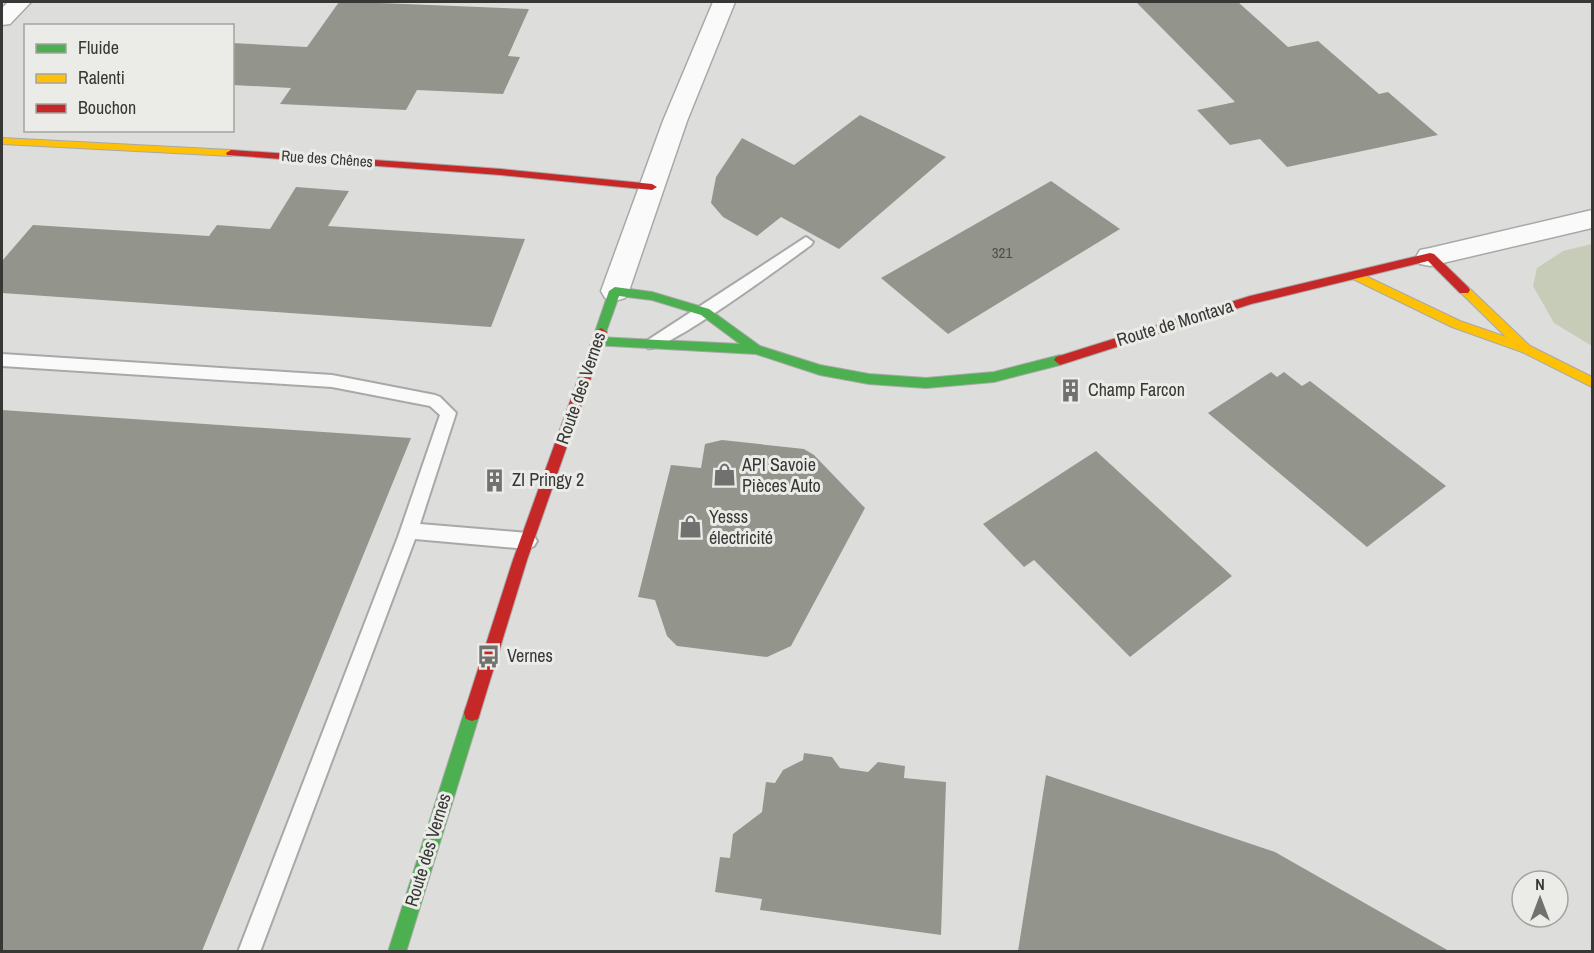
<svg xmlns="http://www.w3.org/2000/svg" width="1594" height="953" viewBox="0 0 1594 953" font-family="'Archivo Narrow',sans-serif">
<rect width="100%" height="100%" fill="#dddedc"/>
<!-- green -->
<path fill="#c6ccb7" d="M1592,244V346L1554,323L1533,286L1537,268L1563,251Z"/>
<!-- building -->
<path fill="#93958c" d="M339,2H356L529,9L508,56L520,57L503,94L417,90L406,110L280,104L291,88L232,85V43L307,47Z
M1136,2H1238L1288,47L1318,41L1379,94L1388,92L1438,135L1287,167L1260,139L1230,145L1197,110L1235,102Z
M860,115L946,157L839,249L781,217L757,236L723,217L711,203L716,177L742,138L794,165Z
M1051,181L1120,229L948,334L881,278Z
M296,187L349,191L328,226L525,239L491,327L2,293V261L33,225L209,236L217,225L270,229Z
M1271,372L1277,377L1284,372L1302,386L1310,381L1446,486L1367,547L1208,413Z
M2,410L411,438L202,951H2Z
M722,440L804,449L814,455L865,508L791,646L767,657L677,646L667,636L655,600L638,597L671,465L701,468L705,444Z
M1096,451L1232,576L1130,657L1034,560L1024,567L983,524Z
M804,753L832,757L840,768L868,772L878,762L905,766L904,778L946,782L941,935L760,910L762,899L715,892L720,857L730,858L733,834L762,812L766,782L775,783L783,770L803,760Z
M1046,775L1275,852L1449,951H1018Z"/>
<g fill="none" stroke-linecap="round" stroke-linejoin="round">
<defs>
<path id="lane" d="M806,237L813,242L811,245C789,261 665,353 648,348L646,344L648,340Z
M2,354L332,375L435,395L440,397L456,413L420,524L528,533L534,536L537,541L534,546L528,549L415,539L260,952H238L398,537L440,415L430,406L332,387L2,366Z"/>
<path id="street" d="M8,2H31L10,24L2,25V8Z
M713,2H735L687,121L629,291L625,298L615,301L605,298L601,291L663,121Z
M1592,210V228L1430,266L1420,264L1416,257L1420,250L1430,248Z"/>
<path id="fast" d="M615,287L652,292L709,309L760,346L820,365L869,374L926,378L994,372L1060,355L1066,360L1060,365L994,382L926,388L869,384L820,375L756,354L593,345L591,342L597,337L740,344L701,315L652,300L619,296L605,335H597L595,332L609,291Z
M472,705L478,707L480,713L406,952H388L464,713L466,707Z"/>
<path id="slow" d="M2,138L231,150L236,153L231,156L2,144Z
M1355,271L1460,321L1506,337L1458,290L1464,286L1468,287L1530,346L1592,377V387L1522,352L1452,327L1351,278L1349,275Z"/>
<path id="jam" d="M231,150L501,169L652,184L657,187L652,190L501,175L227,155L226,153Z
M1430,253L1434,254L1468,287L1470,290L1468,293H1460L1428,261L1251,304L1060,365L1054,360L1056,357L1250,296Z
M601,328L607,332L527,560L480,713L478,719L472,721L466,719L464,713L513,560L595,332Z"/>
</defs>
<!-- lane casing -->
<use href="#lane" stroke="#a8a9a7" stroke-width="4"/>
<!-- street casing -->
<use href="#street" stroke="#a8a9a7" stroke-width="3"/>
<!-- fast casing -->
<use href="#fast" stroke="#a8a9a7" stroke-width="2"/>
<!-- slow casing -->
<use href="#slow" stroke="#a8a9a7" stroke-width="2"/>
<!-- jam casing -->
<use href="#jam" stroke="#a8a9a7" stroke-width="2"/>
<!-- lane -->
<use href="#lane" fill="#fafafa" fill-rule="evenodd"/>
<!-- street -->
<use href="#street" fill="#fafafa" fill-rule="evenodd"/>
<!-- fast -->
<use href="#fast" fill="#4caf50" fill-rule="evenodd"/>
<!-- slow -->
<use href="#slow" fill="#ffc107" fill-rule="evenodd"/>
<!-- jam -->
<use href="#jam" fill="#c62828" fill-rule="evenodd"/>
</g>
<!-- icons -->
<defs>
<symbol id="building-bare" viewBox="-9 -9 18 18"><path d="M-4-6H4V6H1V3H-1V6H-4ZM-2.5-4.3h1.7v1.8h-1.7ZM.8-4.3h1.7v1.8H.8ZM-2.5-1h1.7V.8h-1.7ZM.8-1h1.7V.8H.8Z" fill="#717170" stroke="#ebece8" stroke-width="2.5" paint-order="stroke"/></symbol>
<symbol id="shop-bare" viewBox="-9 -9 18 18"><path d="M-5-2.5h2.3a2.7 3.5 0 0 1 5.4 0H5L5.5 6h-11ZM-1.5-2.5h3a1.5 2.3 0 0 0-3 0Z" fill="#717170" stroke="#ebece8" stroke-width="2.5" paint-order="stroke"/></symbol>
<symbol id="bus-bare" viewBox="-9 -9 18 18"><path d="M-5-6H5V4H4V6H2V4H-2V6H-4V4H-5ZM-3.5-4V0h7V-4ZM-3.5 1.2v1.5H-2V1.2ZM2 1.2v1.5H3.5V1.2Z" fill="#717170" stroke="#ebece8" stroke-width="2.5" paint-order="stroke"/></symbol>
</defs>
<g fill-rule="evenodd">
<use href="#building-bare" x="1054" y="374" width="33" height="33"/>
<use href="#shop-bare" x="708" y="458" width="33" height="33"/>
<use href="#building-bare" x="478" y="464" width="33" height="33"/>
<use href="#shop-bare" x="674" y="510" width="33" height="33"/>
<use href="#bus-bare" x="472" y="640" width="33" height="33"/>
</g>
<g text-anchor="middle" stroke-width="6" stroke-linejoin="round" paint-order="stroke">
<!-- far-street labels -->
<g font-size="15" fill="#373736" stroke="#ebece8">
<text transform="translate(327 159) rotate(4)" y="5">Rue des Chênes</text>
</g>
<!-- number labels -->
<g font-size="15" fill="#4e4e4c">
<text x="1002" y="258">321</text>
</g>
<!-- street labels -->
<g font-size="18" fill="#373736" stroke="#ebece8">
<text transform="translate(1175 323) rotate(-17)" y="6">Route de Montava</text>
<text transform="translate(581 388) rotate(-71)" y="6">Route des Vernes</text>
<text transform="translate(428 850) rotate(-73)" y="6">Route des Vernes</text>
</g>
<!-- poi labels -->
<g font-size="18" fill="#373736" stroke="#ebece8" text-anchor="start">
<text x="1088" y="396">Champ Farcon</text>
<text x="742" y="471">API Savoie<tspan x="742" dy="21">Pièces Auto</tspan></text>
<text x="512" y="486">ZI Pringy 2</text>
<text x="709" y="523">Yesss<tspan x="709" dy="21">électricité</tspan></text>
<text x="507" y="662">Vernes</text>
</g>
</g>
<!-- border -->
<rect width="1594" height="953" fill="none" stroke="#373736" stroke-width="6"/>
<!-- legend -->
<rect x="24" y="24" width="210" height="108" fill="#ebece8" stroke="#a3a4a1" stroke-width="1.5"/>
<rect x="36" y="44" width="30" height="9" fill="#4caf50" stroke="#a3a4a1" stroke-width="1.5"/>
<text x="78" y="54" font-size="18" fill="#373736">Fluide</text>
<rect x="36" y="74" width="30" height="9" fill="#ffc107" stroke="#a3a4a1" stroke-width="1.5"/>
<text x="78" y="84" font-size="18" fill="#373736">Ralenti</text>
<rect x="36" y="104" width="30" height="9" fill="#c62828" stroke="#a3a4a1" stroke-width="1.5"/>
<text x="78" y="114" font-size="18" fill="#373736">Bouchon</text>
<!-- north arrow -->
<g transform="translate(1540 899)"><circle r="28" fill="#ebece8" stroke="#a3a4a1" stroke-width="1.5"/>
<path d="M0-4.5L10 22L0 15L-10 22Z" fill="#717170"/>
<text y="-9" font-size="16" font-weight="bold" text-anchor="middle" fill="#373736">N</text>
</g>
</svg>
